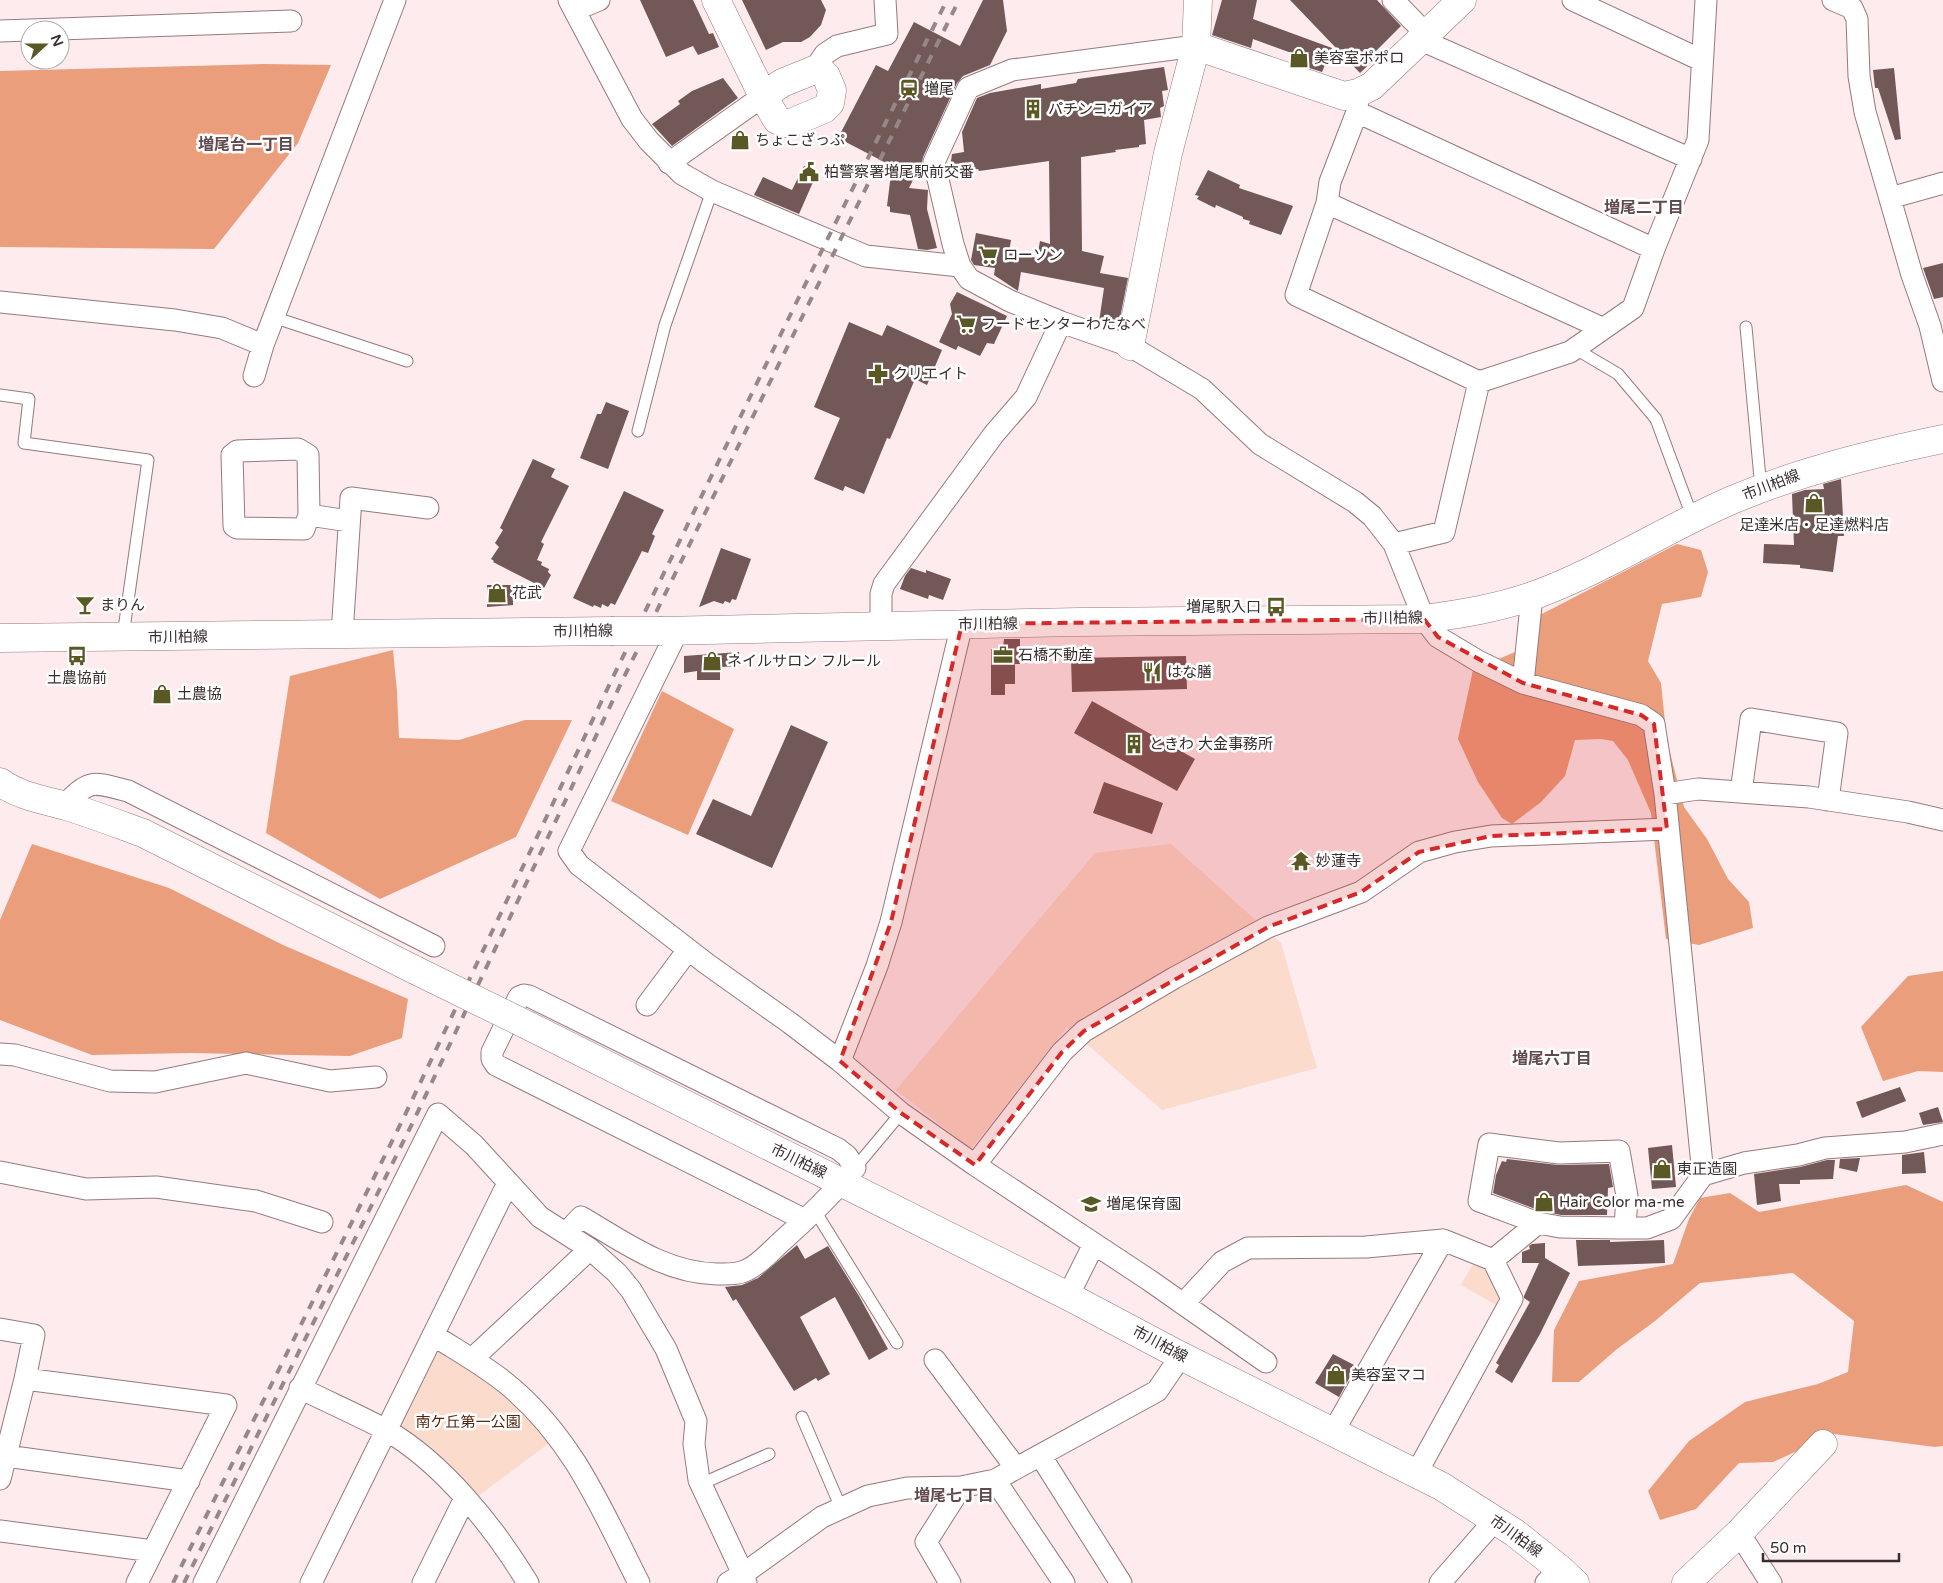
<svg xmlns="http://www.w3.org/2000/svg" width="1943" height="1583" viewBox="0 0 1943 1583" font-family="'Varela Round','Noto Sans JP',sans-serif">
<rect width="100%" height="100%" fill="#fdebee"/>
<!-- green -->
<path fill="#fbdbcc" d="M1171,844L1281,943L1317,1068L1162,1110L1067,1027L971,1149L896,1090L1095,853Z
M1476,1259L1485,1262L1502,1290L1496,1305L1461,1285Z
M442,1348L499,1387L552,1441L477,1497L403,1433L400,1423L435,1351Z"/>
<!-- forest -->
<path fill="#eb9e7b" d="M265,64L331,65L298,143L214,249L0,247V71Z
M1677,544L1701,550L1708,572L1701,597L1662,604L1648,661L1661,683L1667,741L1684,807L1707,839L1728,879L1749,902L1753,928L1699,945L1666,939L1651,813L1628,760L1613,741L1601,739L1575,740L1565,776L1541,802L1512,824L1502,818L1478,782L1458,739L1473,670L1515,652L1540,615Z
M393,650L397,692L399,738L459,740L525,720H572L516,837L380,899L266,833L290,676Z
M662,691L734,729L688,835L611,801Z
M32,844L169,888L283,945L408,999L402,1038L350,1056L190,1053L92,1055L0,1020V920Z
M1943,971V1072L1918,1071L1883,1081L1861,1027L1908,976Z
M1906,1185L1943,1202V1446L1935,1447L1834,1434L1773,1462L1739,1463L1696,1509L1660,1520L1648,1491L1689,1441L1745,1402L1818,1384L1848,1372L1854,1321L1793,1273L1700,1283L1655,1321L1617,1349L1579,1382H1552L1554,1330L1579,1281L1673,1264L1689,1219L1700,1198L1730,1193L1759,1212Z"/>
<!-- building -->
<path fill="#725856" d="M640,0H693L709,34L713,33L719,47L698,55L693,46L666,57Z
M742,0H821L826,10L821,25L810,37L801,42H783L766,50Z
M983,0H1003L1007,31L990,65L963,76L957,83L923,157L922,162L909,188L928,190L927,209L937,248L927,250L918,249L910,215L890,212V207L887,206L892,166L838,138L876,65L888,71L914,22L960,46Z
M1222,0H1257L1253,19L1332,48L1322,72L1294,63L1297,55L1253,39L1251,48L1212,35Z
M1290,0H1377L1401,26L1375,52L1379,55L1360,73Z
M1164,67L1168,90L1162,91L1164,106L1160,108L1161,117L1144,120L1146,144L1139,145V147L1115,150L1116,152L1081,157L1082,251L1104,256L1100,273L1128,278L1118,328L1099,322L1104,288L1021,272L1018,291L994,275L995,268L974,265L971,260L976,233L1011,240L1009,252L1037,258L1040,241L1050,244L1049,161L979,171L978,169L957,171L956,168H950L952,154L964,152L962,132L977,98L990,93L1041,84V89L1076,83L1078,79Z
M1894,68L1901,139L1895,140L1878,88H1875L1873,70Z
M723,78L738,98L672,146L652,124L680,104L678,101L692,91Z
M804,166L817,173L799,214L754,195L763,177L792,190Z
M1208,170L1240,185L1239,188L1293,206L1281,235L1249,224L1250,221L1243,219V217L1216,205L1215,208L1197,199L1199,196L1195,195Z
M1943,263V297L1934,299L1923,268Z
M957,292L1007,316L994,344L987,343L980,356L958,346L956,350L939,342L952,314L950,304Z
M849,322L882,336L887,325L942,350L927,385L915,379L890,439L887,438L864,494L845,486L843,491L814,479L840,418L814,407Z
M606,402L629,411L608,469L580,458L597,414H601Z
M533,459L555,469L551,477L569,486L541,542L544,544L537,560L542,562L541,565L549,569L548,572L551,575L544,588L493,562L494,561L491,559L499,547L495,543L503,530L500,528Z
M1841,479L1844,536H1838L1833,572L1800,568V565L1763,563L1764,544L1794,545L1792,494L1805,490L1824,489L1823,484Z
M624,491L664,510L652,534L655,536L648,553L642,551L615,605L611,603L608,607L602,604L601,608L594,605L593,607L573,598Z
M721,548L751,559L736,600L732,599L730,603L725,601L723,604L714,601L699,607Z
M911,568L926,573V570L951,579L943,600L929,595L928,599L900,589L905,576Z
M487,585H513V605L487,607Z
M1004,639H1020V664H1015V684H1005V695H991V649H1003Z
M739,652L741,666L720,667V680H697V671L684,673V656Z
M1186,656L1187,689L1072,692L1071,658Z
M1092,701L1195,759L1177,791L1074,733Z
M791,725L828,742L772,868L696,834L713,799L751,816Z
M1104,782L1163,803L1152,834L1093,813Z
M1900,1087L1906,1101L1862,1118L1856,1102Z
M1938,1107L1943,1122L1923,1125L1919,1113Z
M1672,1145L1676,1187L1652,1189L1648,1148Z
M1924,1152L1926,1173L1902,1174V1155Z
M1860,1158L1857,1172L1839,1168L1840,1159Z
M1507,1159L1558,1165L1609,1164L1613,1187L1608,1188L1607,1215H1561L1541,1211L1493,1193L1496,1175L1502,1161L1506,1162Z
M1827,1160H1835L1833,1179L1800,1180V1184H1779L1781,1201L1757,1205L1754,1174L1800,1167Z
M1576,1240H1610V1242L1664,1240L1665,1263L1578,1266Z
M1545,1243V1258L1570,1273L1540,1334L1512,1383L1495,1372L1499,1365L1496,1363L1530,1302L1524,1298V1296L1539,1263H1522V1252L1530,1249L1529,1246L1532,1244Z
M797,1245L805,1259L828,1246L859,1296L888,1349L869,1360L835,1297L800,1317L830,1374L818,1381L816,1378L794,1391L736,1299L733,1301L725,1287L742,1285L758,1278Z
M1333,1354L1356,1366L1339,1397L1315,1383Z"/>
<g fill="none" stroke-linecap="round" stroke-linejoin="round">
<defs>
<path id="service" d="M273,317L407,361
M1746,327L1761,489
M1574,348L1618,374L1656,419L1693,519
M0,395L29,399L24,443L148,460L123,636
M638,431L665,325L712,191
M855,1168L901,1113
M815,1211L897,1343
M802,1417L841,1508
M701,1484L769,1454"/>
<path id="minor" d="M569,0L632,119L649,141L682,174L712,191L866,256L960,266L969,279L1010,301L1061,322L1130,346L1202,389L1260,444L1355,502L1372,516L1394,544L1424,619L1438,637L1478,661L1523,683
M1393,0L1427,35
M1573,0L1701,60
M1833,0L1852,8L1857,19L1859,76L1865,112L1912,275L1930,326L1943,381
M575,10L599,0
M0,31L291,21
M1421,40L1691,159
M814,70L825,54L837,46L887,34L885,0
M1358,93L1357,112L1330,182L1327,203L1296,295L1479,382L1570,352L1633,308L1654,249L1698,140L1706,0
M1357,112L1654,249
M669,163L763,96
M1890,198L1943,183
M1327,203L1602,328
M960,266L953,244L934,162L968,88L1012,70L1196,46
M0,302L175,320L222,328L263,345
M254,376L263,345L395,0
M309,515L308,455L298,449L237,451L232,455L234,526L237,528L304,529L309,515L349,521
M1394,544L1444,532L1479,382
M1532,596L1523,683L1641,715L1654,724L1665,794L1703,1175
M962,624L891,922L877,966L840,1061L901,1113L975,1165L1149,1280L1266,1362
M881,626V594L884,584L994,434L1026,397L1061,322
M678,630L569,851L579,865L707,964L790,1023L840,1061
M342,634L351,498L428,508
M1741,792L1751,719L1837,733L1828,800
M1665,794L1698,789L1809,797L1908,812L1943,820
M64,806C90,778 93,782 128,791L434,946
M647,1005L688,950
M0,1054L15,1055L110,1081L155,1082L246,1063L330,1081L376,1077
M975,1165L1062,1052L1084,1031L1174,978L1268,927L1361,892L1419,852L1455,842L1491,836L1667,829
M0,1172L86,1189L156,1187L256,1201L322,1222
M1625,1228L1627,1196L1619,1151L1559,1153L1489,1144L1479,1201L1538,1223L1560,1227L1620,1228H1647L1671,1219L1703,1175L1744,1163L1798,1155L1825,1148L1905,1142L1943,1134
M566,1233L581,1217C624,1242 665,1273 717,1274C727,1274 737,1275 747,1270C760,1264 771,1251 782,1241C808,1218 832,1194 855,1168L847,1156L838,1149L529,996L524,995L519,997L492,1052V1059L496,1065L805,1220
M1493,1260L1538,1223
M1068,1296L1094,1244
M1183,1304L1222,1262L1248,1248L1366,1247L1443,1240L1493,1260L1512,1299L1416,1474
M0,1329L34,1335L25,1379L0,1479
M433,1335C458,1351 484,1365 507,1384C573,1438 601,1508 639,1583
M472,1359L590,1249
M935,1360L1016,1468
M25,1379L226,1405L137,1583
M300,1388C328,1402 358,1415 386,1430C443,1463 494,1527 528,1583
M1333,1432L1443,1240
M1040,1455L1121,1583
M6,1456L189,1481
M995,1480L1064,1583
M0,1531L153,1551
M1739,1533L1771,1583
M204,1583L438,1114L474,1145L540,1217L590,1249L617,1273L631,1290L666,1349L696,1421L694,1444L699,1480L743,1574L746,1583
M311,1583L508,1183
M423,1583L465,1498
M728,1583L743,1574L822,1517L868,1496L907,1488L961,1487L995,1480L1157,1391L1181,1356
M950,1583L926,1542L961,1487
M1440,1583L1495,1520
M1546,1583L1560,1569"/>
<path id="tertiary" d="M716,0L763,96L777,120L785,123H791L824,109L830,103L832,90L826,76L821,71L814,70L782,83L763,96
M1196,46L1344,96L1358,93L1372,86L1462,0
M1130,346L1168,153L1196,46L1198,0
M1686,1583L1739,1533L1823,1444"/>
<path id="primary" d="M662,631L1079,622L1424,619C1461,614 1499,608 1535,595C1603,570 1665,529 1732,500C1801,471 1871,454 1943,439
M0,638L611,631
M0,782C19,796 44,800 66,806C92,814 118,824 143,833L415,970
M529,1026L1068,1296L1181,1356L1441,1486L1515,1533L1560,1569L1575,1583"/>
</defs>
<!-- service casing -->
<use href="#service" stroke="#957a7f" stroke-width="13"/>
<!-- minor casing -->
<use href="#minor" stroke="#957a7f" stroke-width="23"/>
<!-- tertiary casing -->
<use href="#tertiary" stroke="#957a7f" stroke-width="29"/>
<!-- primary casing -->
<use href="#primary" stroke="#957a7f" stroke-width="29"/>
<!-- service -->
<use href="#service" stroke="#fff" stroke-width="11"/>
<!-- minor -->
<use href="#minor" stroke="#fff" stroke-width="21"/>
<!-- tertiary -->
<use href="#tertiary" stroke="#fff" stroke-width="28"/>
<!-- primary -->
<use href="#primary" stroke="#fff" stroke-width="28"/>
<!-- rail -->
<path stroke="#96888a" stroke-width="4" stroke-dasharray="9 9" stroke-linecap="butt" d="M173,1583L404,1117L613,677L827,240L947,0
M184,1583L413,1122L623,679L959,0"/>
<defs>
<path id="primary-bridge" d="M611,631H662
M415,970L529,1026"/>
</defs>
<!-- primary-bridge casing -->
<use href="#primary-bridge" stroke="#957a7f" stroke-width="29" stroke-linecap="butt"/>
<!-- primary-bridge -->
<use href="#primary-bridge" stroke="#fff" stroke-width="28"/>
</g>
<!-- marked area -->
<path fill="#d62828" fill-opacity="0.2" stroke="#d62828" stroke-width="4" stroke-dasharray="10 6" stroke-linejoin="round" d="M1424,619L1438,637L1523,683L1641,715L1654,724L1667,829L1491,836L1419,852L1361,892L1268,927L1084,1031L1062,1052L975,1165L901,1113L840,1061L891,922L962,624Z"/>
<!-- icons -->
<defs>
<symbol id="shop-bare" viewBox="-9 -9 18 18"><path d="M-5-2.5h2.3a2.7 3.5 0 0 1 5.4 0H5L5.5 6h-11ZM-1.5-2.5h3a1.5 2.3 0 0 0-3 0Z" fill="#5a5825" stroke="#fff" stroke-width="2.5" paint-order="stroke"/></symbol>
<symbol id="station-bare" viewBox="-9 -9 18 18"><path d="M-3-6H3Q5-6 5-4V2Q5 4 3 4L4.5 6H3L1.5 4h-3L-3 6H-4.5L-3 4Q-5 4-5 2V-4Q-5-6-3-6ZM-3.5-4v3h7v-3ZM-3.5 1v1.5H-2V1ZM2 1v1.5H3.5V1Z" fill="#5a5825" stroke="#fff" stroke-width="2.5" paint-order="stroke"/></symbol>
<symbol id="building-bare" viewBox="-9 -9 18 18"><path d="M-4-6H4V6H1V3H-1V6H-4ZM-2.5-4.3h1.7v1.8h-1.7ZM.8-4.3h1.7v1.8H.8ZM-2.5-1h1.7V.8h-1.7ZM.8-1h1.7V.8H.8Z" fill="#5a5825" stroke="#fff" stroke-width="2.5" paint-order="stroke"/></symbol>
<symbol id="civic-bare" viewBox="-9 -9 18 18"><path d="M-.6-6.5H3V-4.5H.6V-3L4-1V1h2V6H-6V1h2V-1L-.6-3ZM-1.2 2.5V6h2.4V2.5Z" fill="#5a5825" stroke="#fff" stroke-width="2.5" paint-order="stroke"/></symbol>
<symbol id="supermarket-bare" viewBox="-9 -9 18 18"><path d="M-6-5.5h2.5l.6 2H6L4.5 2H-2.5L-4.4-4H-6ZM-1.5 3.2a1.3 1.3 0 1 0 .1 0ZM3 3.2a1.3 1.3 0 1 0 .1 0Z" fill="#5a5825" stroke="#fff" stroke-width="2.5" paint-order="stroke"/></symbol>
<symbol id="pharmacy-bare" viewBox="-9 -9 18 18"><path d="M-2-6h4v4h4v4h-4v4h-4v-4h-4v-4h4Z" fill="#5a5825" stroke="#fff" stroke-width="2.5" paint-order="stroke"/></symbol>
<symbol id="bar-bare" viewBox="-9 -9 18 18"><path d="M-6-5H6L.8 .8V4.5H3.5V6h-7V4.5H-.8V.8Z" fill="#5a5825" stroke="#fff" stroke-width="2.5" paint-order="stroke"/></symbol>
<symbol id="bus-bare" viewBox="-9 -9 18 18"><path d="M-5-6H5V4H4V6H2V4H-2V6H-4V4H-5ZM-3.5-4V0h7V-4ZM-3.5 1.2v1.5H-2V1.2ZM2 1.2v1.5H3.5V1.2Z" fill="#5a5825" stroke="#fff" stroke-width="2.5" paint-order="stroke"/></symbol>
<symbol id="office-bare" viewBox="-9 -9 18 18"><path d="M-6-3h4V-5.5h4V-3h4V5H-6ZM-1-4.5V-3h2v-1.5ZM-6 0V1H6V0Z" fill="#5a5825" stroke="#fff" stroke-width="2.5" paint-order="stroke"/></symbol>
<symbol id="restaurant-bare" viewBox="-9 -9 18 18"><path d="M-5-6h1v4h1v-4h1v4h1v-4h1v5L-1.5 .5V6h-2V.5L-5-1ZM5-6V6H3V1.5H1.5Q1.5-4 5-6Z" fill="#5a5825" stroke="#fff" stroke-width="2.5" paint-order="stroke"/></symbol>
<symbol id="temple-bare" viewBox="-9 -9 18 18"><path d="M0-6L5-2H3V0L6.5 2.5H4V6H1.5V3h-3V6H-4V2.5H-6.5L-3 0V-2H-5Z" fill="#5a5825" stroke="#fff" stroke-width="2.5" paint-order="stroke"/></symbol>
<symbol id="school-bare" viewBox="-9 -9 18 18"><path d="M0-5L7-2L0 1L-7-2ZM-4 1L0 2.5L4 1V4Q0 6-4 4Z" fill="#5a5825" stroke="#fff" stroke-width="2.5" paint-order="stroke"/></symbol>
</defs>
<g fill-rule="evenodd">
<use href="#shop-bare" x="1285" y="44" width="28" height="28"/>
<use href="#station-bare" x="895" y="75" width="28" height="28"/>
<use href="#building-bare" x="1019" y="95" width="28" height="28"/>
<use href="#shop-bare" x="726" y="126" width="28" height="28"/>
<use href="#civic-bare" x="795" y="158" width="28" height="28"/>
<use href="#supermarket-bare" x="974" y="241" width="28" height="28"/>
<use href="#supermarket-bare" x="952" y="310" width="28" height="28"/>
<use href="#pharmacy-bare" x="864" y="360" width="28" height="28"/>
<use href="#shop-bare" x="1800" y="489" width="28" height="28"/>
<use href="#shop-bare" x="483" y="579" width="28" height="28"/>
<use href="#bar-bare" x="71" y="591" width="28" height="28"/>
<use href="#bus-bare" x="1262" y="593" width="28" height="28"/>
<use href="#office-bare" x="989" y="641" width="28" height="28"/>
<use href="#bus-bare" x="63" y="642" width="28" height="28"/>
<use href="#shop-bare" x="698" y="647" width="28" height="28"/>
<use href="#restaurant-bare" x="1138" y="658" width="28" height="28"/>
<use href="#shop-bare" x="148" y="680" width="28" height="28"/>
<use href="#building-bare" x="1120" y="730" width="28" height="28"/>
<use href="#temple-bare" x="1287" y="847" width="28" height="28"/>
<use href="#shop-bare" x="1648" y="1155" width="28" height="28"/>
<use href="#shop-bare" x="1530" y="1188" width="28" height="28"/>
<use href="#school-bare" x="1077" y="1190" width="28" height="28"/>
<use href="#shop-bare" x="1322" y="1361" width="28" height="28"/>
</g>
<g text-anchor="middle" stroke-width="5" stroke-linejoin="round" paint-order="stroke">
<!-- poi labels -->
<g font-size="15" fill="#382d2f" stroke="#fff" text-anchor="start">
<text x="1314" y="63">美容室ポポロ</text>
<text x="924" y="94">増尾</text>
<text x="1048" y="114">パチンコガイア</text>
<text x="755" y="145">ちょこざっぷ</text>
<text x="824" y="177">柏警察署増尾駅前交番</text>
<text x="1003" y="260">ローソン</text>
<text x="981" y="329">フードセンターわたなべ</text>
<text x="893" y="379">クリエイト</text>
<text x="1814" y="530" text-anchor="middle">足達米店・足達燃料店</text>
<text x="512" y="598">花武</text>
<text x="100" y="610">まりん</text>
<text x="1261" y="612" text-anchor="end">増尾駅入口</text>
<text x="1018" y="660">石橋不動産</text>
<text x="727" y="666">ネイルサロン フルール</text>
<text x="1167" y="677">はな膳</text>
<text x="77" y="683" text-anchor="middle">土農協前</text>
<text x="177" y="699">土農協</text>
<text x="1149" y="749">ときわ 大金事務所</text>
<text x="1316" y="866">妙蓮寺</text>
<text x="1677" y="1174">東正造園</text>
<text x="1559" y="1207">Hair Color ma-me</text>
<text x="1106" y="1209">増尾保育園</text>
<text x="1351" y="1380">美容室マコ</text>
</g>
<!-- street labels -->
<g font-size="15" fill="#382d2f" stroke="#fff">
<text transform="translate(1771 485) rotate(-21)" y="5">市川柏線</text>
<text transform="translate(1393 618) rotate(-1)" y="5">市川柏線</text>
<text transform="translate(988 624) rotate(-1)" y="5">市川柏線</text>
<text transform="translate(583 631) rotate(-1)" y="5">市川柏線</text>
<text transform="translate(178 637) rotate(-1)" y="5">市川柏線</text>
<text transform="translate(799 1161) rotate(26)" y="5">市川柏線</text>
<text transform="translate(1160 1344) rotate(28)" y="5">市川柏線</text>
<text transform="translate(1516 1536) rotate(36)" y="5">市川柏線</text>
</g>
<!-- park labels -->
<g font-size="15" fill="#56250c" stroke="#fff">
<text x="468" y="1427">南ケ丘第一公園</text>
</g>
<!-- neighbourhood labels -->
<g font-size="16" font-weight="bold" fill="#62494f" stroke="#fff">
<text x="246" y="150">増尾台一丁目</text>
<text x="1644" y="213">増尾二丁目</text>
<text x="1552" y="1064">増尾六丁目</text>
<text x="954" y="1501">増尾七丁目</text>
</g>
</g>
<!-- north arrow -->
<g transform="translate(45 45) rotate(69)"><circle r="24" fill="#ffffff" stroke="#afabac"/>
<path d="M0-4L9 19L0 12L-9 19Z" fill="#5a5825"/>
<text y="-8" font-size="14" font-weight="bold" text-anchor="middle" fill="#382d2f">N</text>
</g>
<!-- scale -->
<path d="M1763 1553v8h136v-8" fill="none" stroke="#382d2f" stroke-width="2.5"/>
<text x="1770" y="1553" font-size="15" fill="#382d2f" stroke="#ffffff" stroke-width="4" paint-order="stroke">50 m</text>
</svg>
